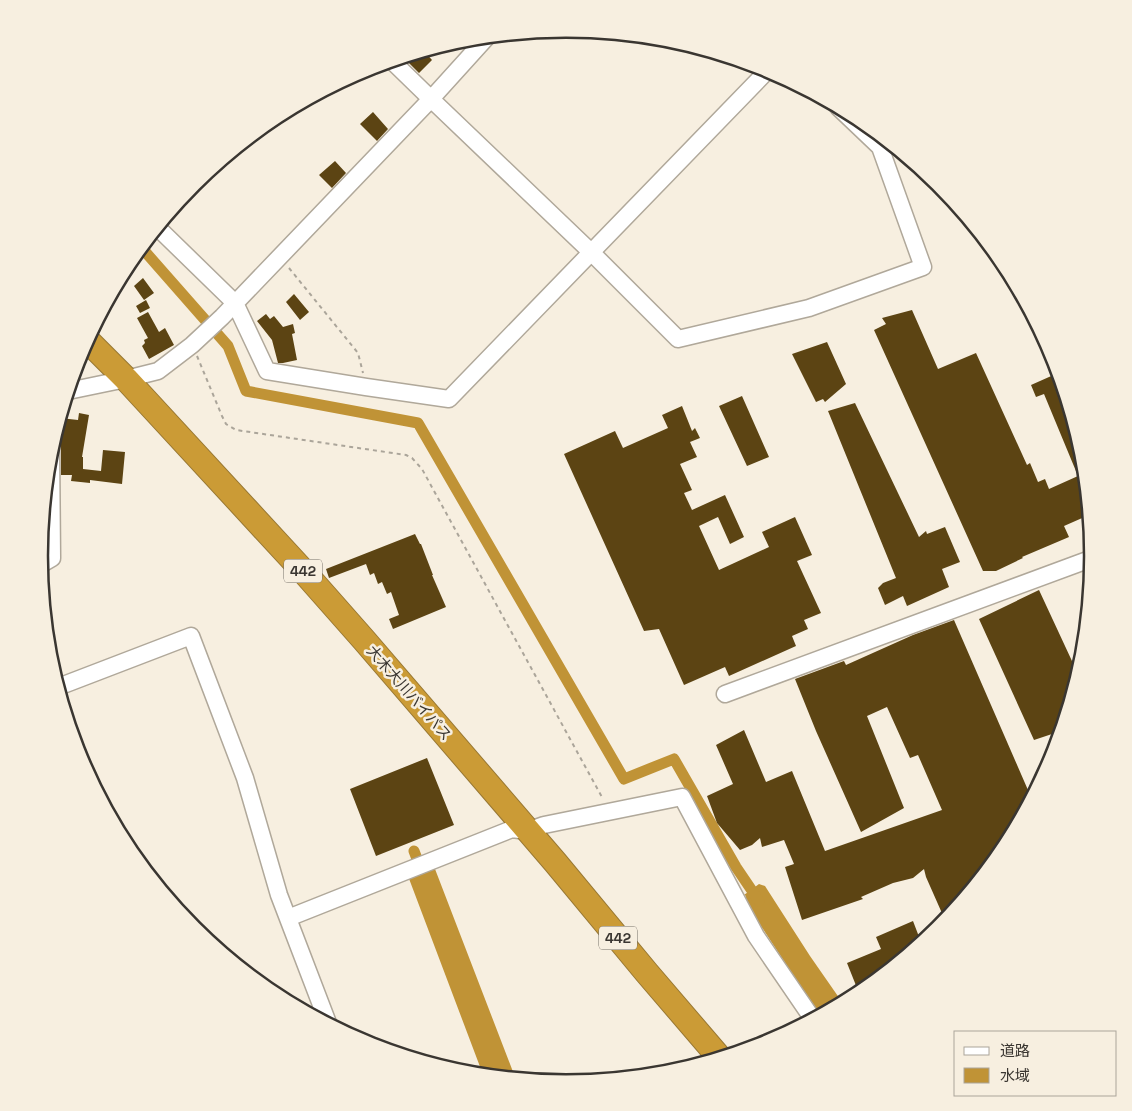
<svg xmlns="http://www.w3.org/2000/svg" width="1132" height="1111" viewBox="0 0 1132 1111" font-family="'Space Grotesk','Noto Sans JP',sans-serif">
<rect width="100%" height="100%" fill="#f7efe0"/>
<!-- water -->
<path fill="#c09336" d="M432,866L435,869L515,1077L478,1074L482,1072L408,876Z
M759,884L765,886L810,956L842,1002L819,1015L744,900L746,896L744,895Z"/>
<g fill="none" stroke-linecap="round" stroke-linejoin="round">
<!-- canal -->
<path stroke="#c09336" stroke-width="11" d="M141,247L228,346L246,391L418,423L624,779L674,759L736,867L759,901
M414,851L422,872"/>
</g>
<!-- building -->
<path fill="#5c4413" d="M424,51L432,60L419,73L409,63L410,61L408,56Z
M373,112L388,129L377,141L360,124Z
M335,161L346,173L332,188L319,175Z
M143,278L154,293L144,300L134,286Z
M294,294L309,312L300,320L286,302Z
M146,300L150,308L140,313L136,306Z
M912,310L938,369L976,353L1027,465L1030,463L1038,482L1045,479L1049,489L1078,476L1044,394L1036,397L1031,385L1058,373L1083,453L1089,515L1064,526L1069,537L1022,557L1023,558L996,571H983L874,330L886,324L882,318Z
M148,312L159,332L165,328L174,345L149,359L142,346L145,343L144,340L148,338L137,318Z
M266,314L270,319L274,316L283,327L293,324L295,333L292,334L297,360L283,363H278L272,340L257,321Z
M827,342L846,384L825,402L823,399L816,402L792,354Z
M742,396L769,457L747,466L719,406Z
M855,403L919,537L926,531L927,534L945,527L960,562L942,569L949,587L907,606L903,596L885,605L878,588L883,583L896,578L828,411Z
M682,406L692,431L695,428L700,438L690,442L697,457L680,464L692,490L684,493L692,510L725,495L744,537L730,544L718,517L699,526L719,570L769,547L762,532L795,517L812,555L797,561L821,613L804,620L808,629L792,636L796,646L729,676L725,667L684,685L659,629L644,631L564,454L615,431L623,448L668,428L662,415Z
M79,413L89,415L82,457H83V469L101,471L103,450L125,452L122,484L90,480V483L71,481L72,475H61V446L60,441L57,438L59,421L60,418L78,420Z
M415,534L420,544H421L433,575H432L446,607L393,629L389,619L399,615L391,592L387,594L382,582L378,584L374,573L370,575L366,564L329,578L326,569Z
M1039,590L1078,674L1061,731L1034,740L979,619Z
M954,620L1031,797L1004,848L945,920L926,877L924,869L913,878L893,883L861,897L863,899L802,920L785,867L794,864L784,840L762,847L760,838L752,845L740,850L717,823L707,796L733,784L716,745L744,730L766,782L792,771L825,851L942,810L918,755L910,758L887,707L867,716L904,808L861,832L816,731L795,679L844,661L846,665L913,635Z
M427,758L454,825L376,856L350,789Z
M913,921L921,942L859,993L847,963L881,949L876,937Z"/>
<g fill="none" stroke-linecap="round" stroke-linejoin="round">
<defs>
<path id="minor" d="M488,36L431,99L591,252L678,339L809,308L923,267L880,147L838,107
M157,227L235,303L267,371L366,387L449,399L769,69
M68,391L126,379L158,371L192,345L222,317L431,99L392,61
M40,565L52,558L51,446
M58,687L191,636L245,778L279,895L328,1023
M725,694L1093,558
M288,918L512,829L527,831L544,825L682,797L756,936L812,1018"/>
<path id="highway" d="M87,340L126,379L304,572L364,640L555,862L647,973L719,1057"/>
</defs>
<!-- minor casing -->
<use href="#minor" stroke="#b0a89a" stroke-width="19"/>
<!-- highway casing -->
<use href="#highway" stroke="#987834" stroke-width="26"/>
<!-- path -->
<path stroke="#aba59a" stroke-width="2" stroke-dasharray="4 4" stroke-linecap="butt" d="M289,268L358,353L363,373
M197,356L222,416L226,424L236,430L406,455L412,458L422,469L603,799"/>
<!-- minor -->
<use href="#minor" stroke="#fff" stroke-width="16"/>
<!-- highway -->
<use href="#highway" stroke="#cb9b36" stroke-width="24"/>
</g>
<g text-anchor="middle" stroke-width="5" stroke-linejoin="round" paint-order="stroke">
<!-- shield labels -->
<g fill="#f7efe0" stroke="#736e66" stroke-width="1">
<rect x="284" y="559.5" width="38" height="23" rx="4"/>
<rect x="599" y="926.5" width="38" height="23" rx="4"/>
</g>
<g font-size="14" font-weight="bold" fill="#3a3631">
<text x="303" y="576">442</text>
<text x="618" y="943">442</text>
</g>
<!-- street labels -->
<g font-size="15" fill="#3a3631" stroke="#f7efe0">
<text transform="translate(409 693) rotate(49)" y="5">大木大川バイパス</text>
</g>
</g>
<!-- crop -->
<path d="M0 0H1132V1111H0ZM48 556a518 518 0 1 1 1036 0a518 518 0 1 1-1036 0Z" fill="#f7efe0" fill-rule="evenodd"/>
<path fill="none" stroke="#3a3631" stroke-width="2.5" d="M48 556a518 518 0 1 1 1036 0a518 518 0 1 1-1036 0Z"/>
<!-- legend -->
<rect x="954" y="1031" width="162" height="65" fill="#f7efe0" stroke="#aba59a"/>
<rect x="964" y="1047" width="25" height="8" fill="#ffffff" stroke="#aba59a"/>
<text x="1000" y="1056" font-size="15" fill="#3a3631">道路</text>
<rect x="964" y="1068" width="25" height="15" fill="#c09336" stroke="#aba59a"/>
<text x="1000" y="1081" font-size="15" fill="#3a3631">水域</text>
</svg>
